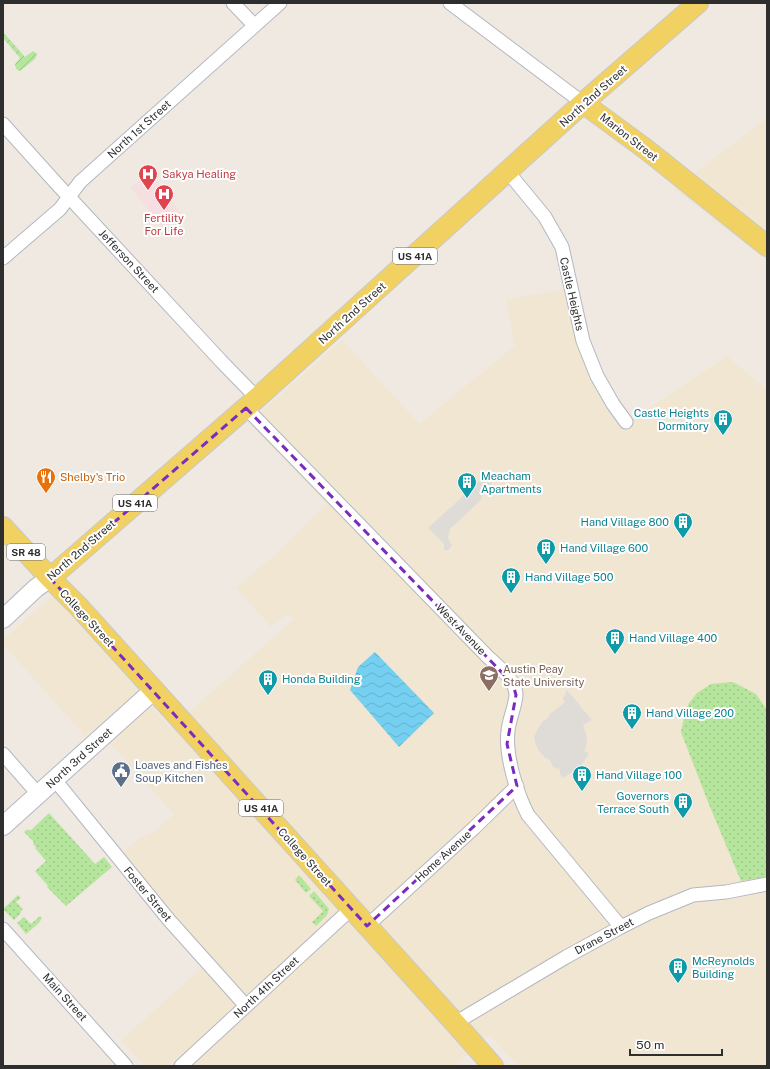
<svg xmlns="http://www.w3.org/2000/svg" width="770" height="1069" viewBox="0 0 770 1069" font-family="'Public Sans',sans-serif">
<defs>
<pattern id="grass-dots" width="8" height="8" patternUnits="userSpaceOnUse"><rect width="8" height="8" fill="#b6e59e"/><path d="M2 2h.1M6 6h.1" fill="none" stroke="#9dc588" stroke-width="1.8" stroke-linecap="round"/></pattern>
<pattern id="garden-furrows" width="10" height="10" patternUnits="userSpaceOnUse"><rect width="10" height="10" fill="#b6e59e"/><path d="M-1 1l2-2M0 10L10 0M9 11l2-2" fill="none" stroke="#9dc588"/></pattern>
<pattern id="water-waves" width="16" height="10" patternUnits="userSpaceOnUse"><rect width="16" height="10" fill="#75cff0"/><path d="M0 5q4-4 8 0t8 0" fill="none" stroke="#66b2ce"/></pattern>
</defs>
<rect width="100%" height="100%" fill="#efe9e1"/>
<!-- education -->
<path fill="#f0e6d1" d="M767,118V261L674,189Z
M565,289L592,379L607,407L622,426L727,356L767,390V1066H518L490,1035L454,1066H145L121,1040L212,959L120,856L137,840L155,831L174,814L96,727L85,736L3,644V640L53,595L171,728L294,619L288,613L271,627L236,588L278,552L327,504L249,423L342,340L419,424L515,346L506,300Z"/>
<!-- medical -->
<path fill="#f5dfe0" d="M149,173L181,213L163,228L131,188Z"/>
<!-- grass -->
<path fill="url(#grass-dots)" d="M733,682L756,694L767,710V877L741,881L708,802L681,732L685,713L689,703L697,693L711,684Z
M49,813L95,864L104,857L112,867L66,906L47,887L48,886L35,871L46,861L35,848L36,847L33,844L34,842L24,832L28,829L30,831Z
M299,875L311,889L306,893L295,880Z
M314,891L329,909L327,915L316,926L312,922L323,911L309,896Z
M18,895L21,898L16,902L23,909L20,912L21,913L14,920L3,909Z
M40,916L42,918L39,923L26,934L17,923L24,917L31,924Z"/>
<!-- garden -->
<path fill="url(#garden-furrows)" d="M3,32L25,57L33,51L37,54L35,59L20,71L16,69L15,64L20,58L3,38Z"/>
<!-- plaza -->
<path fill="#dfdcd8" d="M485,476L495,488H483L481,500L450,529L448,538L452,546L448,550H444V544L428,528Z
M567,690L592,720L583,725L587,737L586,747L584,751L589,753L588,755L580,767L563,778L560,775V769L553,767L550,760L545,758L539,751L536,745L534,738L537,730L542,722L548,718L550,714L565,702L563,698Z"/>
<!-- water -->
<path fill="url(#water-waves)" d="M375,652L434,713L399,747L350,690L358,667Z"/>
<g fill="none" stroke-linecap="round" stroke-linejoin="round">
<defs>
<path id="minor" d="M233,3L254,25
M450,3L583,103
M3,124L57,184L221,361L257,398
M508,172L545,217L562,247L583,341L597,376L613,404L626,422
M3,258L60,209L80,182L280,3
M246,408L486,655C497,666 516,679 516,695C515,708 509,719 508,731C505,755 517,794 528,815L621,927
M3,754L38,794
M55,780L169,920L246,1006
M367,926L474,828L517,786
M3,929L126,1066
M455,1023L566,957L621,927L649,913L693,895L726,892L767,884
M181,1066L352,908"/>
<path id="secondary" d="M3,619L36,588L50,578
M3,826L154,690"/>
<path id="primary" d="M583,103L647,150L767,246
M3,527L50,578L78,606L455,1023L493,1066
M50,578L257,398L583,103L698,3"/>
</defs>
<!-- minor casing -->
<use href="#minor" stroke="#b4b7c1" stroke-width="15"/>
<!-- secondary casing -->
<use href="#secondary" stroke="#b4b7c1" stroke-width="20"/>
<!-- primary casing -->
<use href="#primary" stroke="#c9c9c9" stroke-width="22"/>
<!-- minor -->
<use href="#minor" stroke="#fff" stroke-width="13"/>
<!-- secondary -->
<use href="#secondary" stroke="#fff" stroke-width="18"/>
<!-- primary -->
<use href="#primary" stroke="#f2d163" stroke-width="20"/>
</g>
<!-- marked area -->
<path fill="none" stroke="#7b2cbf" stroke-width="3" stroke-dasharray="8 5" stroke-linejoin="round" d="M246,408L513,684L516,695L507,744L517,786L367,926L50,578Z"/>
<!-- icons -->
<defs>
<symbol id="hospital-pin" viewBox="-11 -11 22 30"><path d="M0 17L-7.5 6A9.5 9.5 0 1 1 7.5 6Z" fill="#e0444e" stroke="#fff"/><path d="M-5-5h3v3.5h4V-5h3V5h-3V1.5h-4V5h-3Z" fill="#fff"/></symbol>
<symbol id="building-pin" viewBox="-11 -11 22 30"><path d="M0 17L-7.5 6A9.5 9.5 0 1 1 7.5 6Z" fill="#0f9aa8" stroke="#fff"/><path d="M-4-6H4V6H1V3H-1V6H-4ZM-2.5-4.3h1.7v1.8h-1.7ZM.8-4.3h1.7v1.8H.8ZM-2.5-1h1.7V.8h-1.7ZM.8-1h1.7V.8H.8Z" fill="#fff"/></symbol>
<symbol id="restaurant-pin" viewBox="-11 -11 22 30"><path d="M0 17L-7.5 6A9.5 9.5 0 1 1 7.5 6Z" fill="#e8710a" stroke="#fff"/><path d="M-5-6h1v4h1v-4h1v4h1v-4h1v5L-1.5 .5V6h-2V.5L-5-1ZM5-6V6H3V1.5H1.5Q1.5-4 5-6Z" fill="#fff"/></symbol>
<symbol id="university-pin" viewBox="-11 -11 22 30"><path d="M0 17L-7.5 6A9.5 9.5 0 1 1 7.5 6Z" fill="#8d6e63" stroke="#fff"/><path d="M0-5L7-2L0 1L-7-2ZM-4 1L0 2.5L4 1V4Q0 6-4 4Z" fill="#fff"/></symbol>
<symbol id="civic-pin" viewBox="-11 -11 22 30"><path d="M0 17L-7.5 6A9.5 9.5 0 1 1 7.5 6Z" fill="#5c6f8a" stroke="#fff"/><path d="M-.6-6.5H3V-4.5H.6V-3L4-1V1h2V6H-6V1h2V-1L-.6-3ZM-1.2 2.5V6h2.4V2.5Z" fill="#fff"/></symbol>
</defs>
<g fill-rule="evenodd">
<use href="#hospital-pin" x="137" y="163" width="22" height="30"/>
<use href="#hospital-pin" x="153" y="183" width="22" height="30"/>
<use href="#building-pin" x="712" y="408" width="22" height="30"/>
<use href="#restaurant-pin" x="35" y="466" width="22" height="30"/>
<use href="#building-pin" x="456" y="471" width="22" height="30"/>
<use href="#building-pin" x="672" y="511" width="22" height="30"/>
<use href="#building-pin" x="535" y="537" width="22" height="30"/>
<use href="#building-pin" x="500" y="566" width="22" height="30"/>
<use href="#building-pin" x="604" y="627" width="22" height="30"/>
<use href="#university-pin" x="478" y="664" width="22" height="30"/>
<use href="#building-pin" x="257" y="668" width="22" height="30"/>
<use href="#building-pin" x="621" y="702" width="22" height="30"/>
<use href="#civic-pin" x="110" y="760" width="22" height="30"/>
<use href="#building-pin" x="571" y="764" width="22" height="30"/>
<use href="#building-pin" x="672" y="791" width="22" height="30"/>
<use href="#building-pin" x="667" y="956" width="22" height="30"/>
</g>
<g text-anchor="middle" stroke-width="4" stroke-linejoin="round" paint-order="stroke">
<!-- shield labels -->
<g fill="#fff" stroke="#6d6d6d" stroke-width="1">
<rect x="393" y="248" width="44" height="16" rx="3"/>
<rect x="113" y="495" width="44" height="16" rx="3"/>
<rect x="7" y="544" width="38" height="16" rx="3"/>
<rect x="239" y="800" width="44" height="16" rx="3"/>
</g>
<g font-size="10" font-weight="bold" fill="#2e2e2e">
<text x="415" y="260">US 41A</text>
<text x="135" y="507">US 41A</text>
<text x="26" y="556">SR 48</text>
<text x="261" y="812">US 41A</text>
</g>
<!-- street labels -->
<g font-size="11" fill="#2e2e2e" stroke="#fff">
<text transform="translate(593 96) rotate(-42)" y="4">North 2nd Street</text>
<text transform="translate(139 129) rotate(-42)" y="4">North 1st Street</text>
<text transform="translate(629 137) rotate(38)" y="4">Marion Street</text>
<text transform="translate(129 261) rotate(47)" y="4">Jefferson Street</text>
<text transform="translate(572 294) rotate(77)" y="4">Castle Heights</text>
<text transform="translate(352 313) rotate(-42)" y="4">North 2nd Street</text>
<text transform="translate(81 550) rotate(-41)" y="4">North 2nd Street</text>
<text transform="translate(87 618) rotate(47)" y="4">College Street</text>
<text transform="translate(461 629) rotate(46)" y="4">West Avenue</text>
<text transform="translate(79 758) rotate(-42)" y="4">North 3rd Street</text>
<text transform="translate(443 856) rotate(-42)" y="4">Home Avenue</text>
<text transform="translate(305 857) rotate(48)" y="4">College Street</text>
<text transform="translate(148 894) rotate(50)" y="4">Foster Street</text>
<text transform="translate(604 936) rotate(-28)" y="4">Drane Street</text>
<text transform="translate(266 987) rotate(-43)" y="4">North 4th Street</text>
<text transform="translate(65 997) rotate(48)" y="4">Main Street</text>
</g>
<!-- health labels -->
<g font-size="11" fill="#be3a42" stroke="#fff" text-anchor="start">
<text x="162" y="178">Sakya Healing</text>
<text x="164" y="222" text-anchor="middle">Fertility<tspan x="164" dy="13">For Life</tspan></text>
</g>
<!-- culture labels -->
<g font-size="11" fill="#0d838f" stroke="#fff" text-anchor="start">
<text x="709" y="417" text-anchor="end">Castle Heights<tspan x="709" dy="13">Dormitory</tspan></text>
<text x="481" y="480">Meacham<tspan x="481" dy="13">Apartments</tspan></text>
<text x="669" y="526" text-anchor="end">Hand Village 800</text>
<text x="560" y="552">Hand Village 600</text>
<text x="525" y="581">Hand Village 500</text>
<text x="629" y="642">Hand Village 400</text>
<text x="282" y="683">Honda Building</text>
<text x="646" y="717">Hand Village 200</text>
<text x="596" y="779">Hand Village 100</text>
<text x="669" y="800" text-anchor="end">Governors<tspan x="669" dy="13">Terrace South</tspan></text>
<text x="692" y="965">McReynolds<tspan x="692" dy="13">Building</tspan></text>
</g>
<!-- food labels -->
<g font-size="11" fill="#c56008" stroke="#fff" text-anchor="start">
<text x="60" y="481">Shelby's Trio</text>
</g>
<!-- education labels -->
<g font-size="11" fill="#785e54" stroke="#fff" text-anchor="start">
<text x="503" y="673">Austin Peay<tspan x="503" dy="13">State University</tspan></text>
</g>
<!-- service labels -->
<g font-size="11" fill="#4e5e75" stroke="#fff" text-anchor="start">
<text x="135" y="769">Loaves and Fishes<tspan x="135" dy="13">Soup Kitchen</tspan></text>
</g>
</g>
<!-- border -->
<rect width="770" height="1069" fill="none" stroke="#2e2e2e" stroke-width="8"/>
<!-- scale -->
<path d="M630 1049v6h92v-6" fill="none" stroke="#2e2e2e" stroke-width="2"/>
<text x="636" y="1049" font-size="12" fill="#2e2e2e" stroke="#ffffff" stroke-width="3" paint-order="stroke">50 m</text>
</svg>
